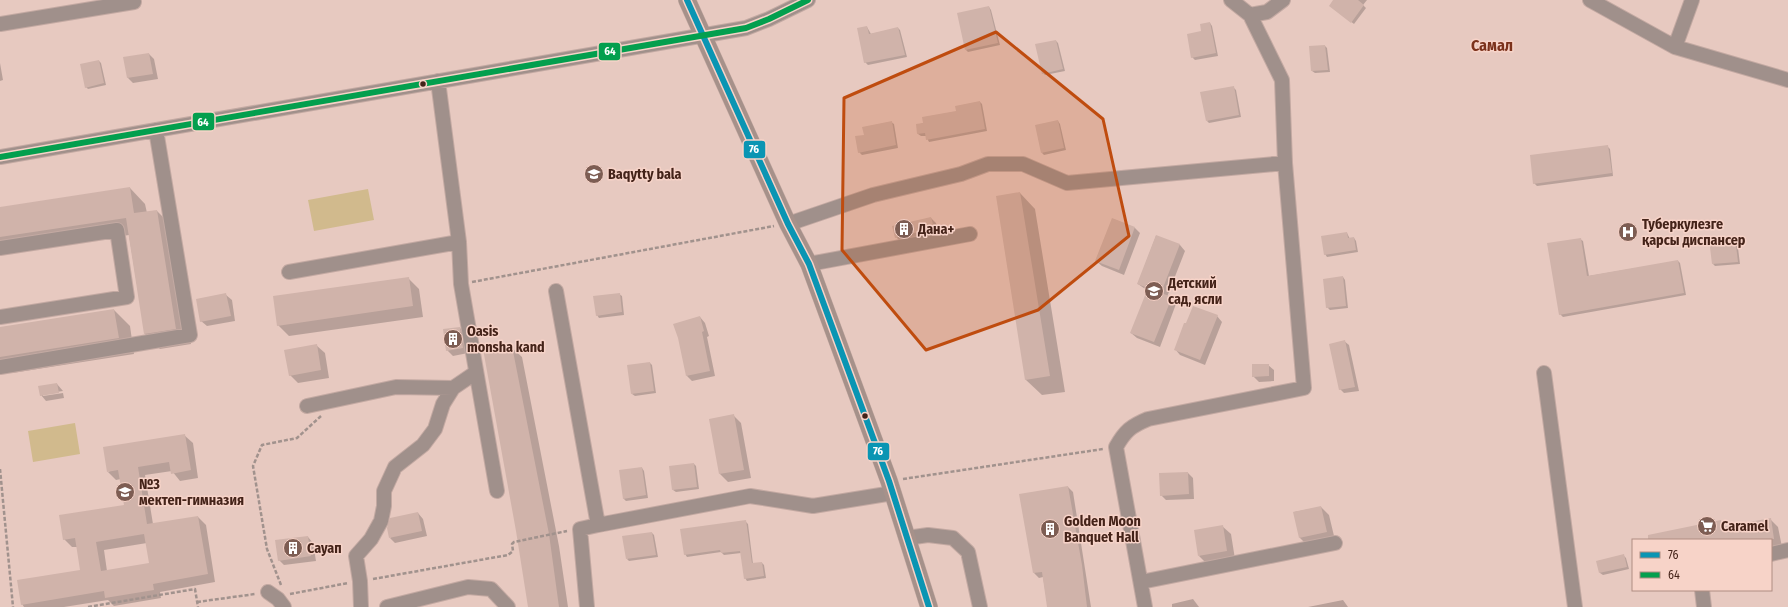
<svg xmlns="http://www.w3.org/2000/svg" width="1788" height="607" viewBox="0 0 1788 607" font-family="'Fira Sans Condensed',sans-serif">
<rect width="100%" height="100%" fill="#e7c9c0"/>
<!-- green -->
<path fill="#d1ba8d" d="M368,189L374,220L314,231L308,200Z
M75,423L80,454L33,462L28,431Z"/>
<!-- shadow -->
<path fill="#0003" fill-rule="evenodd" d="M1335,0H1367L1363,5L1366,8L1354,24L1333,8Z
M989,7L991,10L1000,45L968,52L966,50Z
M1210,23L1212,26L1218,56L1195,60L1192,57L1203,32Z
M867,27L871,34L898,28L900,30L907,57L868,65L865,62Z
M1056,41L1058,43L1065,71L1045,75L1043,73Z
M1325,46L1327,48L1330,72L1315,73L1312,71L1310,47Z
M149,54L154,59L158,79L133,83L128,78L124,58Z
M99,61L101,63L106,85L88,89L86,87Z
M0,63L3,80L0,81Z
M1233,87L1236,90L1241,117L1209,123L1207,121Z
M980,102L982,104L987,131L929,142L926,136H921L918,134L917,125L957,112Z
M1058,121L1060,124L1066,150L1044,155L1042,153Z
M891,122L894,124L898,148L862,155L859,152L865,136Z
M1607,146L1610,149L1613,176L1537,186L1534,183Z
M130,188L145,204L147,213L157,211L173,227L191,344L160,349L145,334L129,235L0,255V208Z
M1020,193L1035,209L1065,392L1042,395L1026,380L997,197Z
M931,218L936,223L938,233L901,242L896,237Z
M1113,219L1135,228L1140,233L1124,275L1102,266L1096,261Z
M1347,233L1350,239L1354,238L1356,241L1358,252L1327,257L1325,254Z
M1156,236L1180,245L1185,251L1167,297L1176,304L1160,347L1137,338L1131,333L1148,291L1138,284Z
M1735,238L1737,240L1740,264L1715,266L1713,264Z
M1580,239L1583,241L1589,276L1678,261L1680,263L1686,295L1563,317L1560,314Z
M1343,277L1345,280L1348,308L1330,310L1327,307Z
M408,278L419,289L423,317L289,336L278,325Z
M619,294L622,296L624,315L599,318L597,315Z
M226,295L232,300L235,321L207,326L201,321Z
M114,310L130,326L134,354L12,373L0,360V328Z
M1217,316L1222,322L1205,365L1180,355L1175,349Z
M700,317L705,323L709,336L707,337L715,376L692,381L687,376Z
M460,328L465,333L468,353L453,356L447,350Z
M1344,341L1349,345L1359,391L1344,393L1340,389Z
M316,345L325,353L329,378L298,383L290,375Z
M511,347L522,357L559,546L568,607H529Z
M650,363L652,365L656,393L635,396L632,394Z
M1268,365L1274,370V381L1259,382L1253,376Z
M57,384L63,391L43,394V396L63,393L64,398L46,401L41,395Z
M733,415L741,423L751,478L728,482L720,474Z
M184,435L193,443L198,478L180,481L172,471L145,475L153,524L198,517L206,525L215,582L160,592L161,598L114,606L108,600L64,607H24L22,604L82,571L77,547H72L64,539L125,505L121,479L116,480L108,472ZM147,543L150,564L107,571L104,550Z
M694,464L696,466L699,489L676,492L673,490Z
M642,468L644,471L648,498L626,501L623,498Z
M1188,473L1193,478L1194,499L1166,500L1161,495Z
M1068,487L1073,492L1091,607H1048L1043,577L1039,578L1034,573Z
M1321,507L1329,515L1335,540L1308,546L1300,538L1294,512Z
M418,513L423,519L427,536L395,543L390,538Z
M1770,519L1778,527L1782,547L1771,549V540H1666L1664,533L1720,521L1726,527Z
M745,521L748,524L753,564L762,563L764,565L766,578L747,581L745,578L741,553L724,555L721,552L687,557L685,554Z
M1222,526L1231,534L1235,559L1207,564L1199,556Z
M652,533L654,535L658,557L629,561L627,559Z
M308,537L313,543L316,561L284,565L279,560Z
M1624,556L1626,558L1629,569L1603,575L1600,573L1598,561Z
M1193,599L1199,607H1172V604Z
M1343,600L1348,607H1308Z"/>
<!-- building -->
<path fill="#d0b3aa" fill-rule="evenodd" d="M1333,0H1358L1364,5L1351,23L1329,6Z
M989,6L998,43L965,50L957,13Z
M1210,22L1216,53L1191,58L1187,34L1201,31L1200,24Z
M867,26L869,34L898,27L905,55L864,63L857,28Z
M1056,40L1063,69L1042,74L1035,44Z
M1325,45L1328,70L1311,71L1309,46Z
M149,53L153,74L127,78L123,57Z
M99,60L104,83L85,88L80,64Z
M1234,86L1239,115L1206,121L1200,92Z
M980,101L985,129L926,140L925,133L917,134L916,124L923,123L922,117L956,111L955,106Z
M1058,120L1064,148L1041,153L1035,125Z
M892,121L896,145L858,153L855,136L864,135L862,127Z
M1608,145L1612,173L1533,184L1530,155Z
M130,187L134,213L157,210L176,329L144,334L126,218L0,237V207Z
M1020,192L1050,376L1025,380L996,196Z
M931,217L934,228L895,238L892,226Z
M1112,218L1135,227L1119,270L1095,261Z
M1347,232L1348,238L1354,237L1356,250L1324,255L1321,236Z
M1156,235L1180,244L1161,293L1172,297L1154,342L1130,333L1148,288L1137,284Z
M1735,237L1738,262L1712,264L1709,239Z
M1581,238L1587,276L1678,260L1684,293L1559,315L1547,243Z
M1343,276L1346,306L1326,308L1323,279Z
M409,277L413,306L277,326L273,296Z
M226,293L231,316L200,322L196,299Z
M620,293L622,312L596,316L593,296Z
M1193,306L1218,315L1200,360L1174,350L1184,323H1186Z
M114,309L119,338L0,357V327Z
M700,316L704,331L702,332L710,371L686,376L678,338L673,324Z
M460,327L463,348L446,351L443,329Z
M1345,340L1355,387L1339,390L1329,344Z
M317,344L321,370L289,376L284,350Z
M512,346L549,534L559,607H528L516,531L483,349Z
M650,362L654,391L631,394L627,365Z
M1252,364H1269V376L1252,377Z
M57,383L59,393L40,396L38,386Z
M734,414L744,470L719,474L709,419Z
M185,434L191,470L171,474L169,462L138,467L147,524L198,516L208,574L153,584L154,590L105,598L104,591L21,605L17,580L80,570L75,538L63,540L59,515L124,505L118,470L107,472L103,447ZM144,534L149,563L101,571L96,542Z
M694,463L697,487L672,490L669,466Z
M642,467L646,495L623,499L619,470Z
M1188,472L1189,494L1160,496L1159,473Z
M1068,486L1082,565L1087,607H1047L1042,572L1033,573L1019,494Z
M1321,506L1327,532L1299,538L1293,512Z
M418,512L422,531L389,538L387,528L390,518Z
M1771,518L1774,539L1648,540V535L1721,520L1722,527Z
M746,520L752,563L762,562L764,576L744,579L740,551L721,553L720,550L684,555L680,529Z
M1223,525L1227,551L1198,556L1194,530Z
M652,532L656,555L626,559L622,536Z
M308,536L311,556L278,561L275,540Z
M1624,554L1627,567L1599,573L1596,561Z"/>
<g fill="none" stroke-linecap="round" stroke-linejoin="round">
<defs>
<path id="minor" d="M1590,0L1675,47
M1692,0L1675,47L1788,80
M1250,15L1267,12L1283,0
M0,24L134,2
M438,81L459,242L461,284L497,491
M0,157L746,28L769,19L808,0
M788,224L873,195L961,174L988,164H1023L1067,183L1285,163
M0,248L117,230L127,297L0,317
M809,264L970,234
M289,272L459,242
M556,291L598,525L750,496L813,506L893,493
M0,367L190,335L156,130
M1544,373L1575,607
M307,406L396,387L453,388
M907,538L928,535L953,538L968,552L980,607
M1771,554L1788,550
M1141,582L1335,543
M1702,590L1704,607
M268,592L278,599L284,607
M361,607L360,581L356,556L371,539L381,521L384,506V491L395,467L423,445L435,429L443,404L453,388L475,373
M387,607L468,587L491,589L508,607
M587,607L580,529L598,525
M1145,607L1116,447C1125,431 1131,426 1148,419L1304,388L1285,163L1282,80L1250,15L1231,0"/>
<path id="major" d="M687,0L788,224L809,264L889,481L929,607"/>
</defs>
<!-- minor casing -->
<use href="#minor" stroke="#c3a9a2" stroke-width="16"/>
<!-- major casing -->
<use href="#major" stroke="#c3a9a2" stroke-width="18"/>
<!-- path -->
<path stroke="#a1928d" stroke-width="2.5" stroke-dasharray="4 2" stroke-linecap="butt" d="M472,282L774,226
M0,469L13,607
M903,479L1103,449
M373,579L508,555L513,551L512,544L514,542L567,531
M281,585L267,549L253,466L262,445L297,438L321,416
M290,594L348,583
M197,602L255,594
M88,607L195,589L198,607"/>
<!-- minor -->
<use href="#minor" stroke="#a0908b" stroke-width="14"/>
<!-- major -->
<use href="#major" stroke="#a6918a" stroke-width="17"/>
<defs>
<path id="bus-1" d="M687,0L788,224L809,264L889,481L929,607"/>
<path id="bus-2" d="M0,157L746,28L769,19L808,0"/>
</defs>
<!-- bus-1 casing -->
<use href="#bus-1" stroke="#f7d3c8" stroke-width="9"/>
<!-- bus-2 casing -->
<use href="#bus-2" stroke="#f7d3c8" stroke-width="9"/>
<!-- bus-1 -->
<use href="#bus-1" stroke="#0a95b3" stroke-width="6"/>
<!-- bus-2 -->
<use href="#bus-2" stroke="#039f4e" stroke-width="6"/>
</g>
<!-- marked area -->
<path fill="#bf4c0f" fill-opacity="0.2" stroke="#bf4c0f" stroke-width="3" stroke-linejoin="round" d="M996,32L1103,119L1129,236L1038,310L926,350L842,250L844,98Z"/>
<!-- icons -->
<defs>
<symbol id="school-disc" viewBox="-11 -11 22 22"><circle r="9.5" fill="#7d5d53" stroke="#f7d3c8"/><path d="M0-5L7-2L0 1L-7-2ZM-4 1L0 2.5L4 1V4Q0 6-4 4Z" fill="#fff"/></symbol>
<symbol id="building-disc" viewBox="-11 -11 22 22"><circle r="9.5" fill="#7d5d53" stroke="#f7d3c8"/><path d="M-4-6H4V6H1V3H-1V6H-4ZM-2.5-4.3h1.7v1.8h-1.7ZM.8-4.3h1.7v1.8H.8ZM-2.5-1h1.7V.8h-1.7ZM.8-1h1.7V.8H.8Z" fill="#fff"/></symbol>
<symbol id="hospital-disc" viewBox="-11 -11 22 22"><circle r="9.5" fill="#7d5d53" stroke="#f7d3c8"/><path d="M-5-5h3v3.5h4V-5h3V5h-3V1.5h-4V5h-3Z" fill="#fff"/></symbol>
<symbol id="supermarket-disc" viewBox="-11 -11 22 22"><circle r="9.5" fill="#7d5d53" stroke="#f7d3c8"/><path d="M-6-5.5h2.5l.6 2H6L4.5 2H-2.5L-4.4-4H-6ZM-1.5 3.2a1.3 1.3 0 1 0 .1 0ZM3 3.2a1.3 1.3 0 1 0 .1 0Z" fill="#fff"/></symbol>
</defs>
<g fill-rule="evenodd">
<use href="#school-disc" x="583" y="163" width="22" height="22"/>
<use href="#building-disc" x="893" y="218" width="22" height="22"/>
<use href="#hospital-disc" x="1617" y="221" width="22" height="22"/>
<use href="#school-disc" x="1143" y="280" width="22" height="22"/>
<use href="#building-disc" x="442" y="328" width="22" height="22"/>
<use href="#school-disc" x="114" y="481" width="22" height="22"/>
<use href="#supermarket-disc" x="1696" y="515" width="22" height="22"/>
<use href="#building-disc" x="1039" y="518" width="22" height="22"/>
<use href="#building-disc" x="282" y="537" width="22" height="22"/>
</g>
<!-- markers -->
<g fill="#442319" stroke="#f7d3c8" stroke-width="1.5">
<circle cx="423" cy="84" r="3.5"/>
<circle cx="865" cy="416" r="3.5"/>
</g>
<g text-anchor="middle" stroke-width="3" stroke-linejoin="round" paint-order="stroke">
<!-- poi labels -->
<g font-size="14" font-weight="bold" fill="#442319" stroke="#f7d3c8" text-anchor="start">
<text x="608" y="179">Baqytty bala</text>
<text x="1642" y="229">Туберкулезге<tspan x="1642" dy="16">қарсы диспансер</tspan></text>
<text x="918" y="234">Дана+</text>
<text x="1168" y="288">Детский<tspan x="1168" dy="16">сад, ясли</tspan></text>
<text x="467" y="336">Oasis<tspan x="467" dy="16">monsha kand</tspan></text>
<text x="139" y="489">№3<tspan x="139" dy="16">мектеп-гимназия</tspan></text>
<text x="1064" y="526">Golden Moon<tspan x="1064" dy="16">Banquet Hall</tspan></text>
<text x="1721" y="531">Caramel</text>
<text x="307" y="553">Сауап</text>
</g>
<!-- quarter labels -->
<g font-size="16" font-weight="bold" fill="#7c321c" stroke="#f7d3c8">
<text x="1492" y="51">Самал</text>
</g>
</g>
<g stroke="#f7d3c8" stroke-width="1.5">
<rect x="598" y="42" width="23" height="19" rx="4" fill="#039f4e"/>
<rect x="192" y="112" width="23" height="19" rx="4" fill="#039f4e"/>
<rect x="743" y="140" width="23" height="19" rx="4" fill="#0a95b3"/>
<rect x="867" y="442" width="23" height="19" rx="4" fill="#0a95b3"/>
</g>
<g font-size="11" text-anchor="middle" font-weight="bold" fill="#fff">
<text x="610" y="55">64</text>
<text x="203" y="126">64</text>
<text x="754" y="153">76</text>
<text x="878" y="455">76</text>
</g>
<!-- legend -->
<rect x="1632" y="539" width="140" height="52" fill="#f7d3c8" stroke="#af8d82"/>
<rect x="1640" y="552" width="20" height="6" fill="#0a95b3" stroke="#af8d82"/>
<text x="1668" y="559" font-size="12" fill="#442319">76</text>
<rect x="1640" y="572" width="20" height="6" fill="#039f4e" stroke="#af8d82"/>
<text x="1668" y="579" font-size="12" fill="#442319">64</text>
</svg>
